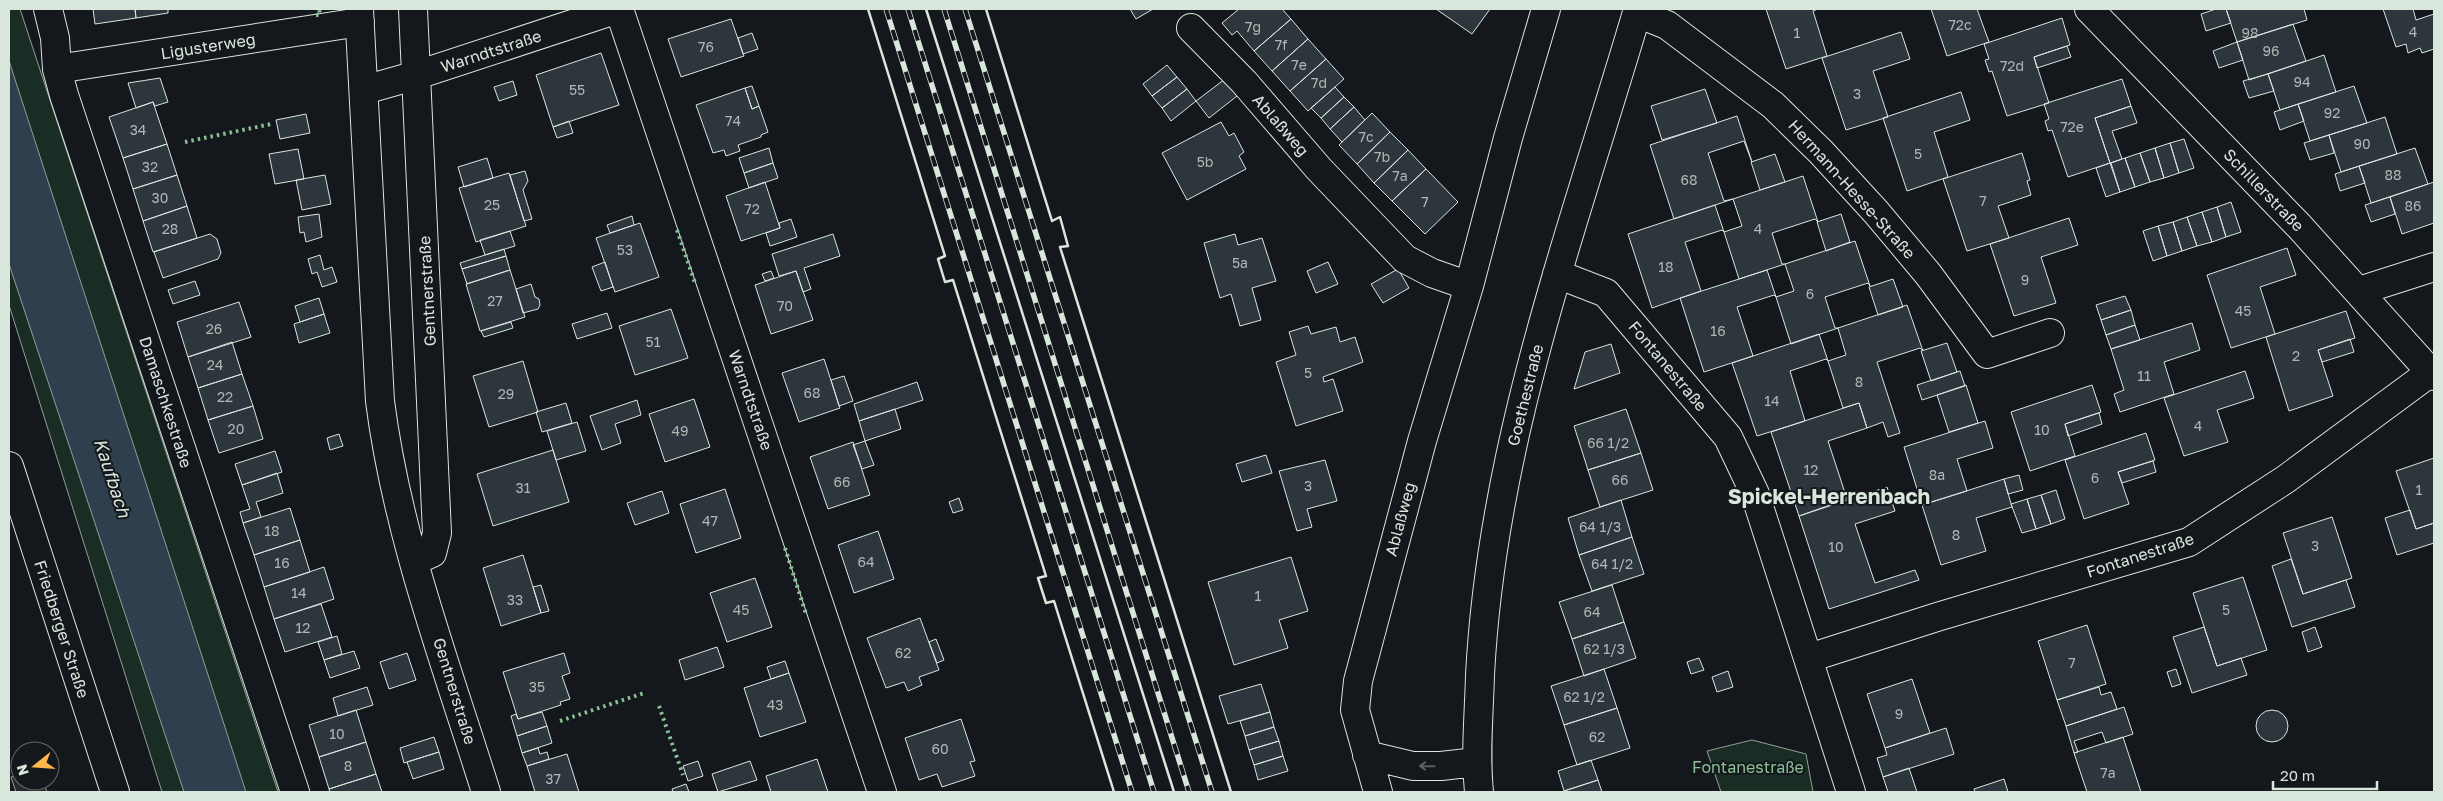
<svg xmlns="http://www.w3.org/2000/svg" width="2443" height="801" viewBox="0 0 2443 801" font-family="'Golos Text',sans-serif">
<rect width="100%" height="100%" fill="#14181c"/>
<!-- green -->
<path fill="#1a2d24" stroke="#939e99" d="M9,9H20L278,792H162L9,305Z
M1752,740L1806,754L1813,792H1721L1707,751Z"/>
<!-- parking -->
<path fill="#24282b" stroke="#939e99" d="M20,774V781H43L47,792H16L11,777Z"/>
<!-- water -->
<path fill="#2f3f4d" stroke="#939e99" d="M9,60L11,67L246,792H184L9,264Z"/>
<!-- building -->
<path fill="#2c363c" stroke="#d8e6dc" d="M93,9H135L136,18L95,24Z
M135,9H168V13L136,18Z
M1130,9H1153L1136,19Z
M1239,9H1282L1291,19L1254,51L1237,31L1232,35L1222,23Z
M1436,9H1490L1472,34Z
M1766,9H1818L1813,11L1827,56L1786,69Z
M1931,9H1977L1989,42L1947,56Z
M2216,9H2226L2231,23L2206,31L2201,14Z
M2226,9H2304L2307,20L2237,42Z
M2383,9H2413L2416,20L2434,14V49L2422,53L2420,48L2408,53L2406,44L2396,47Z
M2062,18L2070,45L2034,57L2049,103L2007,116L1992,71L1989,72L1985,60L1989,59L1984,44Z
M731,19L744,56L681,77L668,39Z
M1291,19L1308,39L1272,71L1254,51Z
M2293,24L2306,61L2249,80L2237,42Z
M1901,32L1910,59L1873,71L1888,117L1846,130L1822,58Z
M752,33L758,49L743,54L738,38Z
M1308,39L1326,59L1290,91L1272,71Z
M2237,42L2243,60L2219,68L2213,51Z
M2067,46L2071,57L2037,68L2034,57Z
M601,53L619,105L553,127L536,75Z
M2324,55L2336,92L2280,110L2268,74Z
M1326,59L1344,79L1308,111L1290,91Z
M1167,65L1177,77L1152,96L1143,84Z
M2268,74L2274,91L2249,98L2243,81Z
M1177,77L1187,89L1162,108L1152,96Z
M160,78L168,102L155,106L153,102L136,108L128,83Z
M1225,79L1237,96L1209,118L1196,101Z
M2122,79L2131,106L2095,118L2110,163L2068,177L2052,130L2048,131L2045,121L2049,119L2044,104Z
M513,81L517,95L499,101L494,87Z
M752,86L759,106L752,109L745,88Z
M2354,86L2367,123L2310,141L2298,104Z
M1335,87L1344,97L1321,118L1311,108Z
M745,88L752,109L759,106L768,132L761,135V137L738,145L740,151L726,156L724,150L713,153L696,105Z
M1187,89L1196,101L1171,121L1162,108Z
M1705,89L1717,123L1662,140L1651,106Z
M1961,92L1970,120L1934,132L1948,177L1907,191L1883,118Z
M1344,97L1354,107L1330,129L1321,118Z
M153,102L167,144L123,158L109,117Z
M2298,104L2304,121L2280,130L2274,112Z
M2131,106L2137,123L2112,131L2122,159L2110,163L2095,118Z
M1354,107L1365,120L1342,142L1330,129Z
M1372,113L1390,132L1357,164L1339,145Z
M306,114L310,133L280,139L276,120Z
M1737,116L1752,162L1744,141L1708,153L1724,201L1733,199L1674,219L1650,145Z
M2385,117L2397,154L2341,172L2329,135Z
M569,121L573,133L557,138L553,127Z
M1221,122L1229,136L1234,133L1244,152L1239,156L1246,169L1187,200L1162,153Z
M1390,132L1408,150L1374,183L1357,164Z
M2329,135L2334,153L2310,160L2304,143Z
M2184,139L2194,168L2179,173L2170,143Z
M2170,143L2179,173L2164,178L2155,148Z
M167,144L177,175L133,189L123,158Z
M769,148L773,163L744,173L739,158Z
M2155,148L2164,178L2150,182L2140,153Z
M2415,148L2428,184L2371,203L2359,166Z
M298,149L304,179L275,184L269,154Z
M1408,150L1426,169L1392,201L1374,183Z
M2022,153L2030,180L2027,181L2031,195L1998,206L2009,238L1967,251L1943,179Z
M2140,153L2150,182L2135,187L2125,158Z
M1775,154L1785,182L1760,190L1751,162Z
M487,158L493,178L464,187L458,167Z
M2125,158L2135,187L2120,192L2111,163Z
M773,163L778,178L749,188L744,173Z
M2110,163L2120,192L2106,197L2096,168Z
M2359,166L2365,183L2340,191L2335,174Z
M1426,169L1458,202L1425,234L1392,201Z
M525,171L528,181L523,190L532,219L524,221L510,175Z
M509,173L526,226L476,242L459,188Z
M177,175L187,206L143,221L133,189Z
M325,175L331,204L302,210L296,180Z
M1803,176L1818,222L1815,219L1772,233L1782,264H1785L1739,279L1724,232L1742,226L1733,199Z
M765,182L780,228L741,241L726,196Z
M2434,182V223L2402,234L2390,197Z
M2390,197L2395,214L2371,222L2365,205Z
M2231,202L2241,232L2226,237L2217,207Z
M1715,205L1724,232L1722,230L1685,242L1701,291L1652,308L1628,234Z
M187,206L197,238L153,252L143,221Z
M2217,207L2226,237L2212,242L2202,212Z
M2202,212L2212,242L2197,246L2187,217Z
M319,214L322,237L306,242L304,232L300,233L298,217Z
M1841,214L1850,242L1826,251L1817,222Z
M632,216L634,225L610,233L607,225Z
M2187,217L2197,246L2182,251L2173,222Z
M2069,218L2078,245L2041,257L2056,303L2014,316L1990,244Z
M791,219L797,237L770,246L766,233L780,228L779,223Z
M2173,222L2182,251L2167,256L2158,226Z
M640,223L659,277L615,292L596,238Z
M2158,226L2167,256L2153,261L2143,231Z
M510,231L515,246L485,255L480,240Z
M210,234L217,239L221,253L218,259L163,278L154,252Z
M833,234L840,256L804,268L811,289L803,292L796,271L779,276L772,254Z
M1235,234L1238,245L1262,238L1276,281L1252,288L1261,320L1240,326L1231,294L1220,298L1204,243Z
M1855,241L1870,286L1868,283L1825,297L1835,328H1838L1791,344L1776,297L1794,291L1785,264Z
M2287,248L2296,275L2260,287L2275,334L2231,348L2207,275Z
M504,249L506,256L462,269L460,263Z
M320,255L324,270L332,267L337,282L322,287L317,272L312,274L308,259Z
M506,256L510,270L467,284L462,269Z
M605,262L613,287L601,291L592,267Z
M1328,262L1338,284L1316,293L1307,271Z
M1398,269L1409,288L1383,303L1371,284Z
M510,270L525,317L480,331L466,284Z
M1767,270L1776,297L1774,295L1737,307L1753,356L1704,372L1680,298Z
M771,271L774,278L765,281L762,274Z
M796,271L813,320L771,334L755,285Z
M1893,279L1903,307L1878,315L1869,287Z
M195,281L200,295L173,304L168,290Z
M531,284L535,297L539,299L540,305L538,309L523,313L516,289Z
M2125,296L2131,310L2101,320L2096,305Z
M319,298L324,314L300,322L295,306Z
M239,302L251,337L188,357L177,322Z
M1907,305L1923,351L1920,348L1877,362L1900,433L1888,437L1883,422L1867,428L1859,403L1843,408L1828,361L1846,355L1838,328Z
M671,309L688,358L635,375L619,326Z
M2131,310L2135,325L2106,335L2101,320Z
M2346,311L2355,338L2318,350L2333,396L2289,411L2266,337Z
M607,313L612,328L577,339L572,324Z
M324,314L330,333L299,343L294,324Z
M511,322L513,328L484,337L481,331Z
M2192,323L2200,350L2164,362L2174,394L2120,412L2114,394L2124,390L2111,349Z
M2135,325L2140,340L2111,349L2106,335Z
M1308,326L1311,334L1336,327L1340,342L1355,337L1363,362L1323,377L1324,382L1333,379L1343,411L1296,426L1276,362L1296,355L1289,332Z
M1819,334L1828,361L1826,359L1790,371L1805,421L1757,436L1732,363Z
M2350,339L2354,352L2322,362L2318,350Z
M232,342L242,374L198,388L188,357Z
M1947,343L1957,372L1931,381L1921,351Z
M1611,344L1620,373L1574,389L1585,352Z
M824,359L840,408L799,422L782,373Z
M523,361L538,412L489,427L473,376Z
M1960,371L1965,386L1922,400L1917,385Z
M2245,371L2254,398L2217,410L2228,442L2184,456L2164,398Z
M242,374L253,406L208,420L198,388Z
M844,376L853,401L839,406L831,380Z
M917,382L923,400L859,421L854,404Z
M1966,385L1978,423L1949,432L1937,395Z
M2092,385L2101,412L2065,424L2075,456L2030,471L2011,412Z
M694,399L710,447L665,462L649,414Z
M637,400L641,415L615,424L621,443L602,450L590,416Z
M566,403L572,423L542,432L536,412Z
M1859,403L1867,428L1828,441L1847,499L1799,516L1771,432Z
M253,406L263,439L219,453L208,420Z
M895,409L901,429L865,441L859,421Z
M1626,409L1641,453L1588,470L1574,426Z
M2099,413L2102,424L2068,436L2065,424Z
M1985,421L1993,448L1957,459L1967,491L1922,505L1904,447Z
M577,422L586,451L556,460L547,431Z
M2146,433L2155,460L2118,472L2129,504L2084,519L2065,460Z
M339,434L343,446L330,450L327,438Z
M865,441L874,465L862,469L853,445Z
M853,442L870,495L828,509L810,457Z
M553,450L569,502L493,526L477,474Z
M275,451L282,472L242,485L235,464Z
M1641,453L1653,490L1600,507L1588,470Z
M1266,455L1272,473L1242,482L1236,464Z
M2434,458V523L2416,529L2396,471Z
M1325,460L1337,501L1307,509L1312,527L1297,531L1279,471Z
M2153,461L2156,472L2122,483L2118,472Z
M277,473L283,493L256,502L261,517L243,523L240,512L250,509L242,485Z
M2019,475L2023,490L2008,494L2004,479Z
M2004,479L2012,507L1976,518L1986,551L1941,565L1922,505Z
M1887,487L1895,511L1855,524L1875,583L1915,570L1919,580L1829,609L1799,516Z
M725,489L741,538L696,553L680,504Z
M2056,490L2065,519L2051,524L2041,495Z
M662,491L669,513L635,525L627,503Z
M2041,495L2051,524L2036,529L2027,499Z
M959,498L963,510L953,513L949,502Z
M2027,499L2036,529L2022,533L2011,504Z
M1621,500L1632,537L1579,555L1568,518Z
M290,508L300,540L254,555L243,523Z
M2410,510L2416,529L2434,523V543L2397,555L2385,518Z
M2332,517L2352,578L2303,594L2283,533Z
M878,531L894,579L854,593L838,545Z
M1632,537L1644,574L1592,591L1579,555Z
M300,540L310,572L264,587L254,555Z
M523,555L541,613L501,626L483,568Z
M1291,557L1308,611L1279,620L1288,648L1234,665L1208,582Z
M2291,559L2303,594L2346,580L2355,607L2292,627L2272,566Z
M324,567L334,599L274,619L264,587Z
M2243,577L2267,650L2217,666L2193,593Z
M755,578L772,627L727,642L710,593Z
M541,585L549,611L541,613L533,587Z
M1612,585L1624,622L1572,639L1559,602Z
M321,604L332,637L285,652L274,619Z
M920,618L939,670L919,677L922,685L908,691L904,682L886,688L867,638Z
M1624,622L1636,658L1584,676L1572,639Z
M2087,625L2106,684L2057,700L2038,641Z
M2204,627L2217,666L2241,658L2247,675L2192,693L2173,637Z
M2315,627L2322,647L2308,652L2302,632Z
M337,636L342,654L324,660L318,642Z
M936,639L944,660L937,663L929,642Z
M717,647L724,667L685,680L679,660Z
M354,651L360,668L330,678L324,660Z
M407,653L416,680L389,689L380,662Z
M564,653L570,673L562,676L570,699L560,702L561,705L518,719L503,672Z
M1699,658L1704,670L1691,674L1687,662Z
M785,661L789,673L771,679L767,667Z
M1604,669L1617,708L1564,725L1551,686Z
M2176,669L2181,684L2172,687L2167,672Z
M1728,671L1733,687L1717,692L1712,677Z
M789,673L806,722L760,737L744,688Z
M1912,679L1930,733L1885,748L1867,694Z
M1261,684L1270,712L1228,724L1219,696Z
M367,687L373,705L338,716L333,698Z
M2099,687L2101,695L2111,692L2117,709L2066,726L2057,700Z
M2124,707L2133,734L2106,743L2102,732L2074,741L2078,752L2074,753L2066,726Z
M1617,708L1630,748L1577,765L1564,725Z
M356,710L366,742L319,757L309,725Z
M2256 726a16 16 0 1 1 32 0a16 16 0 1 1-32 0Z
M542,712L547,726L517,736L511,716L516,714L518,719Z
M1270,712L1274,727L1245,736L1240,721Z
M961,719L975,761L970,762L975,776L942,787L937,774L919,780L905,738Z
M547,726L552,743L522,753L517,736Z
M1274,727L1279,741L1249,750L1245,736Z
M1946,728L1954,754L1883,777L1877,758L1887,755L1885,748Z
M434,737L439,752L404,763L400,748Z
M2123,737L2141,792H2087L2074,753Z
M1279,741L1283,756L1254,765L1249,750Z
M366,742L376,774L329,789L319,757Z
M538,748L540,754L547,752L549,759L527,766L522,753Z
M439,752L444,769L413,779L407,762Z
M567,754L579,792H535L527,766Z
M1283,756L1288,771L1258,780L1254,765Z
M817,759L828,792H771L766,776Z
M1591,760L1598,780L1564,791L1558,771Z
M698,761L703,776L688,781L683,766Z
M750,761L757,780L718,792L712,774Z
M1909,768L1917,792H1888L1883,777Z
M376,774L382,792H330L329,789Z
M2004,779L2008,792H1975L1974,789Z
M1598,780L1602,792H1564V791Z
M686,784L689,792H673L672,789Z"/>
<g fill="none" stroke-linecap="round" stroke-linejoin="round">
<defs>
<path id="minor" d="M48,9L55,38L57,69L64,95L295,792
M359,9L380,401C397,535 446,664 486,792
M413,9L437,533L432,553L414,561
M619,9L882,792
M2089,9L2300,227L2434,376
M1637,13L1667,25L1773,105L1821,152L1876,212L1928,274L1987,354L2050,333
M1191,28L1244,82L1319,169L1405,259L1432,273L1469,286
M57,69L360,22
M364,90L417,75L618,9
M1557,274L1606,293L1728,437L1755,494L1851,792
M2359,291L2434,267
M1809,658L1937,617L2189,542L2286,479L2431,372
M1367,755L1413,766H1441L1476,762
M1378,792L1355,710L1358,681L1422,441L1469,286L1508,138L1546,9
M1479,792C1475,753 1479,715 1480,675C1492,443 1573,230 1638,9"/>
<path id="primary" d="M9,466L115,792"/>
</defs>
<!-- minor casing -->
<use href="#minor" stroke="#d8e6dc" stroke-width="30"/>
<!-- primary casing -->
<use href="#primary" stroke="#d8e6dc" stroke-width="30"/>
<!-- minor -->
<use href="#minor" stroke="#14181c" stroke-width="28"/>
<!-- primary -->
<use href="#primary" stroke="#14181c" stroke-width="28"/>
<defs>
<path id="rail" d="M886,9L1132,792
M908,9L1154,792
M944,9L1189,792
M965,9L1212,792"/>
</defs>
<!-- rail casing -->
<use href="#rail" stroke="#d8e6dc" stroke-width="5.5"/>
<!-- rail -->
<use href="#rail" stroke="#14181c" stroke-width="4" stroke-dasharray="11" stroke-linecap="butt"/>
<!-- hedge -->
<path stroke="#8ac095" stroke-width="4" stroke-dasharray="2.5 4" stroke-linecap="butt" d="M316,15H320L319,9
M185,142L271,124
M677,230L695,283
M785,548L806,614
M659,706L683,775
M560,721L644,693"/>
<!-- wall -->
<path stroke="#d8e6dc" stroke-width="2.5" d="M868,9L945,256L938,259L945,282L953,280L1046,576L1038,578L1046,603L1054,601L1114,792
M926,9L1174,792
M986,9L1052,221L1060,217L1068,246L1060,247L1231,792"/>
</g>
<!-- one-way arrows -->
<defs><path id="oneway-shaft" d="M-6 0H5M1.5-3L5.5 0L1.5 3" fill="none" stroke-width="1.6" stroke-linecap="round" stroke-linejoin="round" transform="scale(1.25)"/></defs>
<use stroke="#59605f" href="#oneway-shaft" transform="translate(1427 766) rotate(-179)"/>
<g text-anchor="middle" stroke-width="4" stroke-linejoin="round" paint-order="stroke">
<!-- number labels -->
<g font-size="14" fill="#adbab4">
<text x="1960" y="30">72c</text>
<text x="1253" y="32">7g</text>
<text x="2413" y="37">4</text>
<text x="1797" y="38">1</text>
<text x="2250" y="38">98</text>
<text x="1281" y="50">7f</text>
<text x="706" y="52">76</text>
<text x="2271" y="56">96</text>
<text x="1299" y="70">7e</text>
<text x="2012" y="71">72d</text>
<text x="2302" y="87">94</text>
<text x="1319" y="88">7d</text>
<text x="577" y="95">55</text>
<text x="1857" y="99">3</text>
<text x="2332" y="118">92</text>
<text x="733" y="126">74</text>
<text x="2072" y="132">72e</text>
<text x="138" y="135">34</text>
<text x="1366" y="142">7c</text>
<text x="2362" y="149">90</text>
<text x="1918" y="159">5</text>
<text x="1382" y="162">7b</text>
<text x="1205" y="167">5b</text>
<text x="150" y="172">32</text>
<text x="2393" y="180">88</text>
<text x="1400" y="181">7a</text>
<text x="1689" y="185">68</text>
<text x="160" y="203">30</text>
<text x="1983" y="206">7</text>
<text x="1425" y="207">7</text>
<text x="492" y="210">25</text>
<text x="2413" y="211">86</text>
<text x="752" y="214">72</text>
<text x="170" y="234">28</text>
<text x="1758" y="234">4</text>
<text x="625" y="255">53</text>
<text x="1240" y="268">5a</text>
<text x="1666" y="272">18</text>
<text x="2025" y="285">9</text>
<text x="1810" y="299">6</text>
<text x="495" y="306">27</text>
<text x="785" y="311">70</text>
<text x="2243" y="316">45</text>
<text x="214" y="334">26</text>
<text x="1718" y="336">16</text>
<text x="653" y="347">51</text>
<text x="2296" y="361">2</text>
<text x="215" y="370">24</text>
<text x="1308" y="378">5</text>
<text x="2144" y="381">11</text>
<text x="1859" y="387">8</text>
<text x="812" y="398">68</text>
<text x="506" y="399">29</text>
<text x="225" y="402">22</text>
<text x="1772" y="406">14</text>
<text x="2198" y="431">4</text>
<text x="236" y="434">20</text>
<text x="2042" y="435">10</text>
<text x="680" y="436">49</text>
<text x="1608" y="448">66 1/2</text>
<text x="1811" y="475">12</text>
<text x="1937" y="480">8a</text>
<text x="2095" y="483">6</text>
<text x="1620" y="485">66</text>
<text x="842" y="487">66</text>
<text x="1308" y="491">3</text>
<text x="523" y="493">31</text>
<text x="2419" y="495">1</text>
<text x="710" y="526">47</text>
<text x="1600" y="532">64 1/3</text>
<text x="272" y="536">18</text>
<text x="1956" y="540">8</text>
<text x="2315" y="551">3</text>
<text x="1836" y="552">10</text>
<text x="866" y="567">64</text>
<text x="282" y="568">16</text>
<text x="1612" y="569">64 1/2</text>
<text x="299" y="598">14</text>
<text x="1258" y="601">1</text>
<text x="515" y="605">33</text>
<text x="741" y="615">45</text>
<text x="2226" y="615">5</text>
<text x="1592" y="617">64</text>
<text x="303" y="633">12</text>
<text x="1604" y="654">62 1/3</text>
<text x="903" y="658">62</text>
<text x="2072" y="668">7</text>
<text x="537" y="692">35</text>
<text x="1584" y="702">62 1/2</text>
<text x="775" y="710">43</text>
<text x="1899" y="719">9</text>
<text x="337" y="739">10</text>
<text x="1597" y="742">62</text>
<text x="940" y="754">60</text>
<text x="348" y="771">8</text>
<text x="2108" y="778">7a</text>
<text x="553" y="784">37</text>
</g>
<!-- street labels -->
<g font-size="16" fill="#d8e6dc" stroke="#14181c">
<text transform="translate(208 46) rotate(-9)" y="6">Ligusterweg</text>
<text transform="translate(491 51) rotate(-18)" y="6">Warndtstraße</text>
<text transform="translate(1281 125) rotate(49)" y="6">Ablaßweg</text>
<text transform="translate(1852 189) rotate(48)" y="6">Hermann-Hesse-Straße</text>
<text transform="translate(2264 190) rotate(46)" y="6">Schillerstraße</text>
<text transform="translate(427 291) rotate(-93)" y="6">Gentnerstraße</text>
<text transform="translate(1668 366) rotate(50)" y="6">Fontanestraße</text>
<text transform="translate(1525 395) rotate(-76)" y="6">Goethestraße</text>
<text transform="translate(751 400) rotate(71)" y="6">Warndtstraße</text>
<text transform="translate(166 402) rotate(72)" y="6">Damaschkestraße</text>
<text transform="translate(1400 519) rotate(-75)" y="6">Ablaßweg</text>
<text transform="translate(2140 555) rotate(-18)" y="6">Fontanestraße</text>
<text transform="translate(62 629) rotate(72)" y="6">Friedberger Straße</text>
<text transform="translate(455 691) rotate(73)" y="6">Gentnerstraße</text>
</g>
<!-- park labels -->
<g font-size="16" fill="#8ac095" stroke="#14181c">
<text x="1748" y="773">Fontanestraße</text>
</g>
<!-- water labels -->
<g font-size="18" font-style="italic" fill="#d8e6dc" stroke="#14181c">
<text transform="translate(112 478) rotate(72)" y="6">Kaufbach</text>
</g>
<!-- district labels -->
<g font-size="21" font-weight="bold" fill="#d8e6dc" stroke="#14181c">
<text x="1829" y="504">Spickel-Herrenbach</text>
</g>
</g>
<!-- border -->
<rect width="2443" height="801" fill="none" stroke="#d8e6dc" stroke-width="20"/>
<!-- north arrow -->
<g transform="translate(35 766) rotate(253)"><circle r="24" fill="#14181c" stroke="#626a69"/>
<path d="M0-4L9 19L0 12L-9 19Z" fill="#ffb74d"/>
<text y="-8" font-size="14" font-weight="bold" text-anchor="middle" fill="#d8e6dc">N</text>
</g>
<!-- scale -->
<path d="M2273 781v8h104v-8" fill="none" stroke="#d8e6dc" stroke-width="2.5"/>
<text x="2280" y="781" font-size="15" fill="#d8e6dc" stroke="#14181c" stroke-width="4" paint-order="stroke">20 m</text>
</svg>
